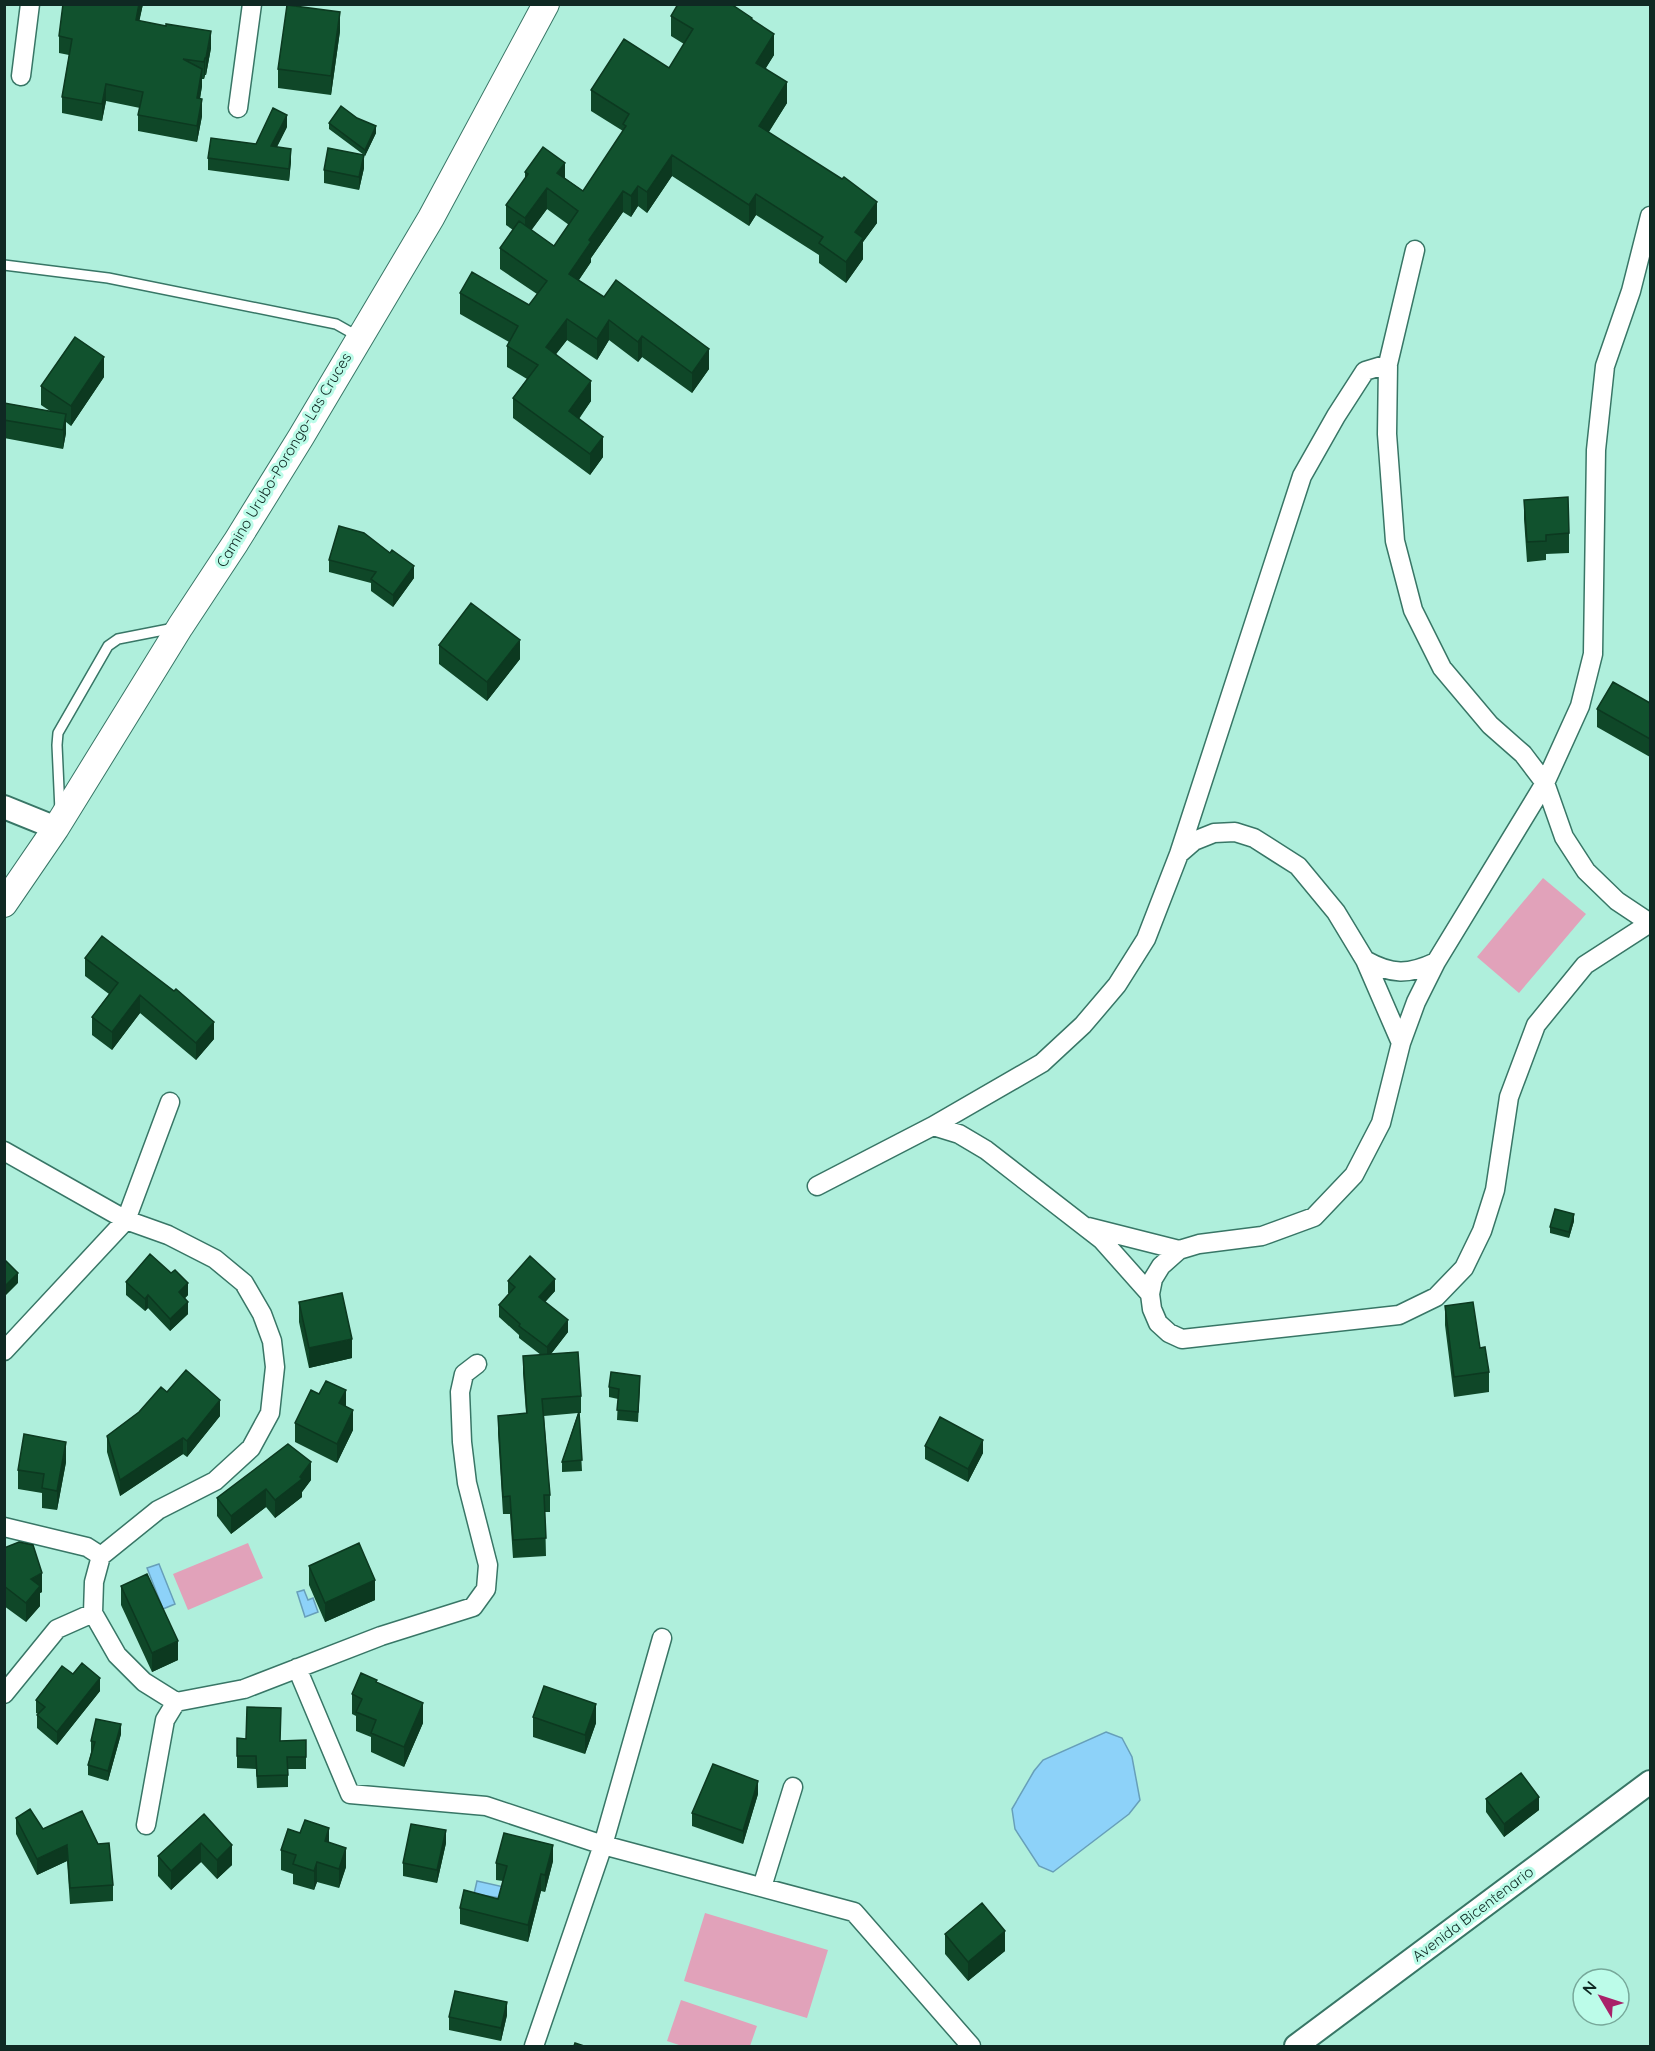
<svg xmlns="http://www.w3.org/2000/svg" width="1655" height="2051" viewBox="0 0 1655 2051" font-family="Quicksand,sans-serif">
<rect width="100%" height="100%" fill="#afefdc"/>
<!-- green -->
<path fill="#e1a2ba" d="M1543,878L1586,914L1519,993L1477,957Z
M248,1543L263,1578L188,1610L173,1574Z
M705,1913L828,1950L807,2018L684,1981Z
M681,2000L757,2026L750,2046H682L667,2041Z"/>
<!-- water -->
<path fill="#8dd2f9" stroke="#679fb9" stroke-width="1.5" d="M159,1564L175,1604L163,1609L147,1568Z
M304,1590L308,1600L313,1598L318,1612L305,1617L297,1592Z
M1106,1732L1122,1738L1132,1757L1140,1800L1129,1814L1053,1872L1039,1866L1015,1829L1012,1809L1034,1771L1043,1760Z
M477,1881L504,1887L501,1898L474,1894Z"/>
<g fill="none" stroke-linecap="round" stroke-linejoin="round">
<defs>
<path id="service" d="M4,265L108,278L336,324L359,337
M60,811L57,745L58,733L108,646L118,639L174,628"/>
<path id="minor" d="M21,76L30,4
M238,108L252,4
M1650,216L1631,291L1605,366L1596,450L1593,654L1580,706L1545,783L1436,962L1416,1002L1401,1043L1381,1123L1354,1175L1314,1217L1262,1236L1199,1244L1179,1250L1161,1266L1153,1279L1150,1294L1152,1309L1158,1323L1169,1333L1182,1339L1399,1315L1436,1297L1464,1268L1482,1231L1495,1190L1509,1097L1536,1025L1585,965L1650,923
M1415,250L1388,364L1387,434L1395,541L1413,610L1442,668L1490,725L1523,754L1545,783L1564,837L1586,871L1617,901L1650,923
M1179,854L1194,841L1214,833L1235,832L1254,838L1298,866L1336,912L1365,960L1401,1043
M1365,960C1392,975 1408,975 1436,962
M933,1126L959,1134L986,1150L1102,1240L1150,1294
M4,1151L126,1220L168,1235L215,1259L244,1283L262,1314L272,1341L275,1367L270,1413L251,1448L215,1481L158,1510L101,1556L94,1582L93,1613L117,1655L144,1682L176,1702L244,1689L381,1636L473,1607L486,1589L488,1565L467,1483L462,1442L460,1392L464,1374L477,1364
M817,1186L933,1126L1042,1063L1083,1025L1117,985L1146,939L1179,854L1302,476L1336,416L1365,371L1388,364
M1088,1227L1179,1250
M4,1351L126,1220L170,1102
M4,1527L87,1547L101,1556
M297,1668L350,1794L486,1806L603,1845L854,1912L971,2046
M4,1694L57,1629L93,1613
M146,1825L165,1720L176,1702
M762,1887L793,1787
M534,2046L603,1845L662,1638"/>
<path id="tertiary" d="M4,807L56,828
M1296,2046L1650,1782"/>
<path id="secondary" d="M4,904L56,828L180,627L236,542L301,437L431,218L546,4"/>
</defs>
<!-- service casing -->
<use href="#service" stroke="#387666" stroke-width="12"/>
<!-- minor casing -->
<use href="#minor" stroke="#387666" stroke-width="21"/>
<!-- tertiary casing -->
<use href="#tertiary" stroke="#387666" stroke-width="26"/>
<!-- secondary casing -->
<use href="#secondary" stroke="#387666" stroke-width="28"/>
<!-- service -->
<use href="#service" stroke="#fff" stroke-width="9"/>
<!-- minor -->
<use href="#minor" stroke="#fff" stroke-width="18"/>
<!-- tertiary -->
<use href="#tertiary" stroke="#fff" stroke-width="22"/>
<!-- secondary -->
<use href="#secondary" stroke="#fff" stroke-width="26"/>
</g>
<!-- wall -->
<path fill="#0f4728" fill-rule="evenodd" d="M143,4L139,21L211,48L206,75H205L204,79H202V86L200,99L202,116L197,142L138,131V115L140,108L106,101L102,121L62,113V97L69,55L59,53V36Z
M671,16L752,20L774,55L766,68L787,103L769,132L877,223L863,242V259L846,283L819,263V255L756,215L749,226L672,176L647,213L638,206L631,217L623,212L591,258V262L579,280L709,369L692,393L642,357L638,362L609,340L597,360L567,340L556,354L591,401L579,419L603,457L590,475L513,418V398L527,379L507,367V346L509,342L460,314V293L529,305L537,294L500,269V248L513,230L506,225V205L525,179V172L565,178L583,191L623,131L591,111V90L669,68L684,44L671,36ZM547,209L569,225L554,246L531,230Z
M340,31L331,95L278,88V69Z
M329,123L376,133L365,156L364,155V168L359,190L324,183V170L364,155L329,129Z
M287,127L277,147L291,161L289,181L208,170V158L256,144Z
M104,377L71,426L66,422V433L63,449L4,438V403L50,411L41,405V386Z
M1524,500L1569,533V553L1546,554V560L1527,562L1524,519Z
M329,560L414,578L393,607L371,591V583L329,572Z
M439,645L520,659L487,701L439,664Z
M1650,703V757L1597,727V709Z
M85,958L214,1039L196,1060L140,1013L112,1050L92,1035V1017L109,994L85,976Z
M1574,1221L1569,1238L1550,1233V1227Z
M508,1281L555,1291L545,1302L568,1332L551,1354L581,1396V1413H579L582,1471L562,1472V1462L578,1413L544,1416L550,1495V1512H545L546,1556L513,1558L510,1514H503L498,1433V1416L526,1413L523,1373V1356L541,1355L519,1338V1335L499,1317V1305L509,1294L508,1293Z
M126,1282L188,1295L185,1298L188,1314L170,1331L148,1308L145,1311L126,1295Z
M299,1302L352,1358L309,1368L299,1322Z
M1445,1306L1480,1348L1489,1372V1392L1454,1397L1445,1325Z
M640,1386L638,1422L617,1420L618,1399L609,1397V1387Z
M167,1392L220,1416L187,1457L183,1454L120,1496L107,1452V1436Z
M319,1394L346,1407L353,1430L337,1463L295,1442V1423Z
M925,1446L983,1453L968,1482L925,1459Z
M66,1462L57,1510L42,1508V1493L18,1489V1470Z
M311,1480L302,1492V1497L275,1518L266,1507L231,1534L217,1516V1498Z
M4,1548L42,1592L40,1593V1606L26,1622L4,1606Z
M309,1566L375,1600L325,1622L309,1585Z
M121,1586L178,1660L152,1672L121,1605Z
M73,1674L100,1691L57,1745L37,1728V1715L38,1714L36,1713V1700Z
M377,1683L423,1723L404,1767L371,1752V1737L356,1731V1716L352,1714V1694Z
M533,1717L596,1723L585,1754L533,1737Z
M281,1720L280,1741L306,1740V1769H288V1787L257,1788L256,1769L237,1768V1756L246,1739Z
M121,1734L108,1781L88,1775V1765L91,1752V1741Z
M758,1794L743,1844L692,1826V1813Z
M1486,1799L1539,1810L1504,1837L1486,1812Z
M204,1814L232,1865L217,1879L201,1862L171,1890L158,1876V1856Z
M16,1818L43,1829L113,1885V1901L70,1904L67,1861L37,1875L16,1834Z
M329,1842L346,1867L339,1888L317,1882L314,1890L293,1884V1874L281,1870V1850Z
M446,1843L437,1883L403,1876V1863Z
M553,1861L545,1892L541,1891L528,1942L460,1924V1908L498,1899L503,1881L496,1880V1863Z
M945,1934L1005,1951L968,1981L945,1954Z
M507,2015L501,2041L449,2030V2017Z"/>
<!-- shaded-wall -->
<path fill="#0c3920" d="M139,4H143L136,37V20Z
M340,12V31L331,95V76Z
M211,31V48L206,75V58Z
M774,34V55L756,83V63Z
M205,58V75L204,79V62Z
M202,69V86L197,115V98Z
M787,82V103L759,147V126Z
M106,84V101L102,121V104Z
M202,99V116L197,142V126Z
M287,115V127L271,158V146Z
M376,126V133L365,156V150Z
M291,149V161L289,181V169Z
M364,155V168L359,190V177Z
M672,155V176L647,213V192Z
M565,163V183L557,173Z
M638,186V206L631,217V196Z
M547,188V209L525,239V218Z
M623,191V212L591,258V262L569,294V274L589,240Z
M756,194V215L749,226V205Z
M877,202V223L863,242V259L846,283V262L855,232Z
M567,319V340L546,367V347Z
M609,320V340L597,360V339Z
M642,336V357L638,362V342Z
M709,349V369L692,393V373Z
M104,357V377L71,426V406Z
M591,381V401L569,432V411Z
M66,414V433L63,449V430Z
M603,437V457L590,475V454Z
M414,566V578L393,607V595Z
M520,640V659L487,701V682Z
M140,995V1013L112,1050V1032Z
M214,1022V1039L196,1060V1043Z
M1574,1214V1221L1569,1238V1232Z
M18,1273V1283L4,1297V1287Z
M555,1279V1291L539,1309V1297Z
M188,1283V1295L179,1304V1292Z
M148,1295V1308L145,1311V1299Z
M188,1302V1314L170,1331V1319Z
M568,1320V1332L547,1359V1347Z
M352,1339V1358L309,1368V1348Z
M346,1390V1410L339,1403Z
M220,1400V1416L187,1457V1441Z
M353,1410V1430L337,1463V1444Z
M183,1438V1454L120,1496V1480Z
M983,1440V1453L968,1482V1469Z
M66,1442V1462L57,1510V1491Z
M311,1462V1480L302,1492V1497L275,1518V1500L300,1477Z
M266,1489V1507L231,1534V1516Z
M42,1573V1592L40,1593V1606L26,1622V1603L31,1579Z
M375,1580V1600L325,1622V1603Z
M178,1641V1660L152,1672V1653Z
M100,1678V1691L57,1745V1732Z
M423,1703V1723L404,1767V1747Z
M596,1704V1723L585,1754V1735Z
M121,1724V1734L108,1781V1771Z
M758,1781V1794L743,1844V1831Z
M1539,1797V1810L1504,1837V1824Z
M329,1828V1847L325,1841Z
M446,1830V1843L437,1883V1870Z
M201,1843V1862L171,1890V1871Z
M67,1845V1861L37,1875V1859Z
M232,1845V1865L217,1879V1860Z
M553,1845V1861L545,1892V1875Z
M346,1848V1867L339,1888V1869Z
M317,1862V1882L314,1890V1871Z
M541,1874V1891L528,1942V1925Z
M1005,1931V1951L968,1981V1962Z
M507,2002V2015L501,2041V2028Z"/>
<!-- building -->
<path fill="#11522e" stroke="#0c3920" stroke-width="1.5" d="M63,4H139L136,20L166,26V24L211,31L206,58H205L204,62L183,59L202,69L197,98L202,99L197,126L138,115L143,92L106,84L102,104L62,97L72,39L59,36Z
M678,4H731L752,18L751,19L774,34L756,63L787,82L759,126L842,179L844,177L877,202L855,232L863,238L846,262L819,243L823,237L756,194L749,205L672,155L647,192L638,186L631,196L623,191L589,240L591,242L569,274L604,297L616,280L709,349L692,373L642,336L638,342L609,320L597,339L567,319L546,347L591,381L569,411L603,437L590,454L513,398L538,365L507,346L518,326L460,293L472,272L529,305L547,281L500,248L519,221L554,246L578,211L547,188L525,218L506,205L528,174L525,172L543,147L565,163L557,173L583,191L626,126L623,124L629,114L591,90L624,39L669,68L693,29L671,16Z
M287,5L340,12L331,76L278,69Z
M341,106L357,118L376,126L365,150L329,123Z
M273,108L287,115L271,146L291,149L289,169L208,158L211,138L256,144Z
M328,148L364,155L359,177L324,170Z
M75,337L104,357L71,406L41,386Z
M4,403L66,414L63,430L4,420Z
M1568,497L1569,533L1546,535V541L1527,542L1524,500Z
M339,526L364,533L390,553L392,550L414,566L393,595L371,579L376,572L329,560Z
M471,603L520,640L487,682L439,645Z
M1613,682L1650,703V739L1597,709Z
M102,936L174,991L176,989L214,1022L196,1043L140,995L112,1032L92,1017L118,983L85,958Z
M1555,1209L1574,1214L1569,1232L1550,1227Z
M150,1254L171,1273L175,1270L188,1283L179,1292L188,1302L170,1319L148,1295L145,1299L126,1282Z
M530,1256L555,1279L539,1297L568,1320L547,1347L519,1326L520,1324L499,1305L515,1287L508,1281Z
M4,1259L18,1273L4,1287Z
M342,1293L352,1339L309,1348L299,1302Z
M1473,1302L1480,1348L1485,1347L1489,1372L1454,1377L1445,1306Z
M578,1352L581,1396L542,1399L550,1495H544L546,1538L513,1540L510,1496L503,1497L498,1416L527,1413L523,1356Z
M186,1370L220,1400L187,1441L183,1438L120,1480L107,1436L139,1412L161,1387L167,1392Z
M611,1372L640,1376L638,1412L617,1410L619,1389L609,1387Z
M326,1381L346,1390L339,1403L353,1410L337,1444L295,1423L311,1390L319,1394Z
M579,1412L582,1460L562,1462Z
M940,1417L983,1440L968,1469L925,1446Z
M24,1434L66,1442L57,1491L42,1488L44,1474L18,1470Z
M288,1444L311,1462L300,1477L302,1479L275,1500L266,1489L231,1516L217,1498Z
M19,1542L33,1545L42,1573L31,1579L40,1586L26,1603L4,1586V1548Z
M359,1543L375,1580L325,1603L309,1566Z
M147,1574L178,1641L152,1653L121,1586Z
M82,1663L100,1678L57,1732L37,1715L45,1707L36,1700L62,1666L73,1674Z
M361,1673L377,1680L376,1682L423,1703L404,1747L371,1733L376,1720L356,1712L362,1699L352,1694Z
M544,1686L596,1704L585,1735L533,1717Z
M247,1707L281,1708L280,1741L306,1740V1757H287L288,1775L257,1776L256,1756H237V1738L246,1739Z
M96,1719L121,1724L108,1771L88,1765L95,1742L91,1741Z
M713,1764L758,1781L743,1831L692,1813Z
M1521,1773L1539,1797L1504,1824L1486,1799Z
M30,1809L43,1829L82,1811L98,1844L109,1843L113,1885L70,1888L67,1845L37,1859L16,1818Z
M204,1814L232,1845L217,1860L201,1843L171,1871L158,1856Z
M305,1820L329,1828L325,1841L346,1848L339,1869L317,1862L314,1871L293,1864L296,1855L281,1850L288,1829L300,1833Z
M411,1824L446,1830L437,1870L403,1863Z
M504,1833L553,1845L545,1875L541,1874L528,1925L460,1908L464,1890L498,1899L507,1866L496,1863Z
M982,1903L1005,1931L968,1962L945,1934Z
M455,1991L507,2002L501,2028L449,2017Z
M575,2043L584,2046H574Z"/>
<g text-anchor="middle" stroke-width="6" stroke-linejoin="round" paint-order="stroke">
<!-- street labels -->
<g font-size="15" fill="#0f2923" stroke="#bcfce9">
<text transform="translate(284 460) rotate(-59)" y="5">Camino Urubo-Porongo-Las Cruces</text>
<text transform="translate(1473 1914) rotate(-37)" y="5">Avenida Bicentenario</text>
</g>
</g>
<!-- border -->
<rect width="1655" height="2051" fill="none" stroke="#0f2923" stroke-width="12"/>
<!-- north arrow -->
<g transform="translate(1601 1997) rotate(309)"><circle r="28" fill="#bcfce9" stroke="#77a89a" stroke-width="1.5"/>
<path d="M0-4.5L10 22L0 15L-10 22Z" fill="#a92169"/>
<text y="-9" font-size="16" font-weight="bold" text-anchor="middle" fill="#0f2923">N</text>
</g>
</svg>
